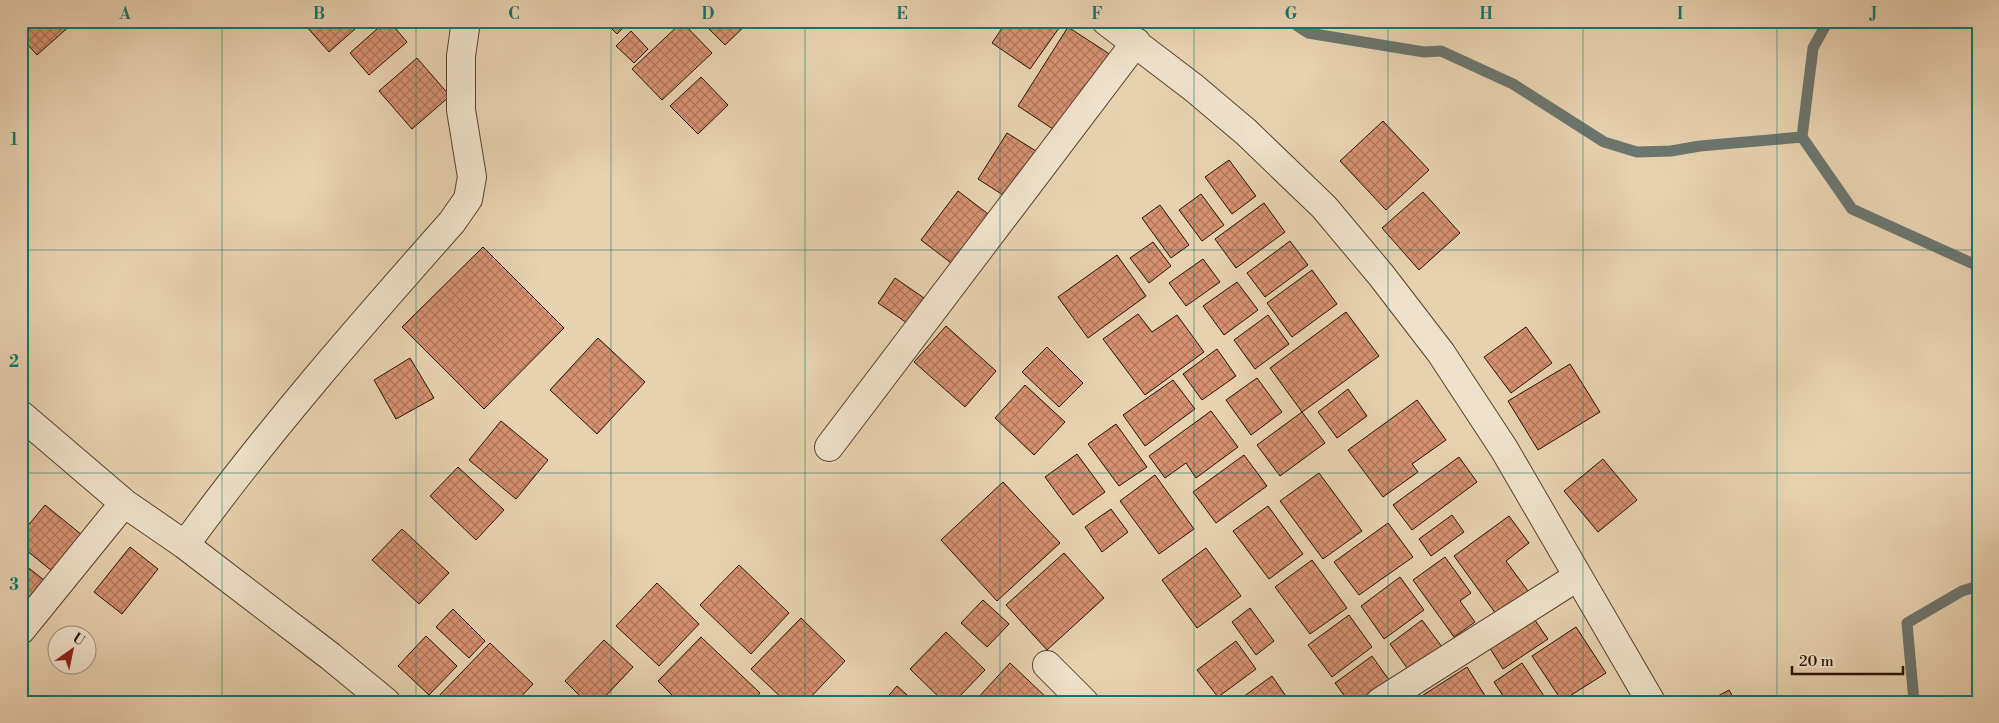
<svg xmlns="http://www.w3.org/2000/svg" width="1999" height="723" viewBox="0 0 1999 723" font-family="'Libre Bodoni',serif">
<defs>
<pattern id="building-cross-hatch" width="8" height="8" patternUnits="userSpaceOnUse" patternTransform="scale(1.25)"><rect width="8" height="8" fill="#d69171"/><path d="M0 0l8 8M0 8l8-8" fill="none" stroke="#ae755b"/></pattern>
</defs>
<rect width="100%" height="100%" fill="#e7d1af"/>
<filter id="stains"><feTurbulence type="fractalNoise" baseFrequency=".004" numOctaves="4"/><feColorMatrix values="0 0 0 0 .2 0 0 0 0 .09 0 0 0 0 .02 0 0 0 .5 -.17"/></filter>
<radialGradient id="worn" r=".72"><stop offset=".6" stop-color="#630" stop-opacity="0"/><stop offset="1" stop-color="#630" stop-opacity=".3"/></radialGradient>
<g fill="none" stroke-linecap="round" stroke-linejoin="round">
<!-- stream -->
<path stroke="#6c756e" stroke-width="11" d="M1290,21L1308,33L1424,52L1441,51L1513,84L1604,142L1637,152L1671,151L1700,146L1802,137
M1828,21L1813,48L1802,137L1852,209L1978,266
M1914,702L1907,623L1962,591L1978,586"/>
</g>
<!-- building -->
<path fill="url(#building-cross-hatch)" stroke="#281404" d="M21,21H69L72,24L37,55L21,37Z
M312,21H364L329,52L306,26Z
M386,21H389L407,42L369,75L350,53Z
M604,21H630L617,34Z
M701,21H750L725,45Z
M1007,21H1064L1030,69L992,43Z
M682,22L712,53L662,100L632,69Z
M1068,27L1111,55L1059,133L1018,106Z
M631,31L648,49L634,63L616,46Z
M417,58L450,96L412,129L379,91Z
M701,77L728,105L698,134L670,106Z
M1383,121L1429,170L1386,210L1340,161Z
M1007,133L1044,156L1014,202L978,179Z
M1229,160L1256,196L1232,214L1205,177Z
M958,191L996,220L959,269L921,240Z
M1423,192L1460,233L1419,270L1382,228Z
M1201,194L1224,225L1202,241L1179,210Z
M1264,203L1285,232L1236,268L1215,239Z
M1160,205L1189,245L1171,258L1142,218Z
M1290,241L1308,265L1265,297L1247,273Z
M1153,242L1171,266L1149,283L1130,258Z
M483,247L564,328L484,409L402,327Z
M1117,255L1146,296L1088,338L1058,297Z
M1203,259L1220,282L1186,306L1169,283Z
M1312,270L1337,304L1292,337L1267,303Z
M895,278L924,298L907,323L878,303Z
M1237,282L1258,310L1224,335L1203,306Z
M1346,312L1379,356L1302,412L1270,368Z
M1138,314L1152,332L1177,315L1204,352L1145,395L1103,339Z
M1268,315L1289,344L1255,369L1234,340Z
M946,326L996,371L965,407L914,362Z
M1526,327L1552,363L1511,393L1484,357Z
M598,338L645,382L597,434L550,390Z
M1047,347L1083,383L1059,407L1022,372Z
M1217,349L1236,376L1202,400L1183,374Z
M410,358L434,398L396,419L374,380Z
M1570,364L1600,412L1538,450L1508,401Z
M1257,378L1282,412L1251,435L1226,400Z
M1173,380L1195,409L1145,446L1123,415Z
M1025,385L1065,422L1034,455L995,418Z
M1348,389L1367,416L1337,438L1318,412Z
M1417,400L1446,440L1412,464L1418,472L1383,497L1348,450Z
M1211,411L1238,447L1196,478L1186,463L1165,478L1149,456Z
M1302,412L1325,443L1280,476L1257,445Z
M501,421L548,460L516,499L469,460Z
M1116,424L1147,467L1119,486L1088,444Z
M1077,454L1105,492L1073,515L1045,477Z
M1244,455L1267,486L1216,523L1193,492Z
M1459,457L1477,482L1412,530L1393,505Z
M1603,459L1637,500L1598,532L1564,491Z
M458,467L504,510L476,540L430,496Z
M1319,473L1362,531L1323,559L1280,501Z
M1155,475L1194,529L1159,554L1120,501Z
M1003,482L1060,543L997,601L941,540Z
M45,505L82,535L52,571L21,546V534Z
M1268,506L1303,554L1269,579L1233,531Z
M1111,509L1128,532L1102,552L1085,527Z
M1452,515L1464,532L1431,556L1419,539Z
M1509,516L1529,543L1506,561L1528,591L1496,614L1454,556Z
M1388,523L1413,557L1359,595L1334,562Z
M402,529L449,573L419,604L372,560Z
M130,547L158,569L122,614L94,592Z
M1206,548L1241,596L1197,628L1162,580Z
M1064,553L1104,598L1047,650L1006,605Z
M1445,557L1471,593L1460,601L1475,622L1454,637L1413,580Z
M1312,560L1347,608L1310,634L1275,587Z
M21,562L44,580L21,608Z
M739,565L789,613L751,654L700,605Z
M1400,577L1424,610L1384,639L1361,606Z
M657,583L699,624L659,666L616,626Z
M983,600L1009,624L987,647L961,623Z
M1250,608L1274,641L1256,655L1232,622Z
M453,609L485,641L469,658L436,627Z
M1530,613L1548,639L1503,669L1486,642Z
M1349,615L1372,647L1332,677L1308,645Z
M801,618L845,661L806,702H786L751,669Z
M1422,620L1445,651L1412,675L1390,644Z
M1576,627L1606,673L1562,701L1532,656Z
M946,632L985,670L954,702H944L910,669Z
M426,636L457,666L429,695L398,666Z
M701,637L760,693L752,702H679L658,681Z
M604,640L633,667L600,702H586L565,681Z
M1236,641L1256,669L1218,697L1197,670Z
M490,643L533,684L516,702H433Z
M1372,656L1389,680L1358,702H1349L1335,683Z
M1010,663L1048,699L1046,702H974Z
M1522,663L1548,702H1507L1494,682Z
M1467,667L1489,702H1419L1417,699Z
M1272,676L1290,702H1236Z
M897,686L915,702H883Z
M1729,690L1736,702H1707Z"/>
<g fill="none" stroke-linecap="round" stroke-linejoin="round">
<defs>
<path id="minor" d="M1106,21L1194,88L1246,132L1324,207L1381,275L1441,353L1504,449L1651,702
M21,415L124,503L185,545C267,432 359,327 452,222L468,199L472,177L461,110V56L466,21
M829,447L1136,42
M185,545L330,656L386,702
M21,630L124,503
M1047,665L1084,702
M1380,702L1577,577"/>
</defs>
<!-- minor casing -->
<use href="#minor" stroke="#58432f" stroke-width="30"/>
<!-- minor -->
<use href="#minor" stroke="#efe1cb" stroke-width="28"/>
</g>
<!-- grid -->
<path fill="none" stroke="#0f766e" stroke-width="1" stroke-opacity="0.55" d="M222,21V702M416,21V702M611,21V702M805,21V702M1000,21V702M1194,21V702M1388,21V702M1583,21V702M1777,21V702M21,250H1978M21,473H1978"/>
<!-- margin -->
<rect width="1999" height="723" fill="none" stroke="#e7d1af" stroke-width="55"/>
<!-- north arrow -->
<g transform="translate(72 650) rotate(33)"><circle r="24" fill="#efe1cb" stroke="#9f8f7b"/>
<path d="M0-4L9 19L0 12L-9 19Z" fill="#8f2418"/>
<text y="-8" font-size="14" font-weight="bold" text-anchor="middle" fill="#281404">U</text>
</g>
<!-- scale -->
<path d="M1792 666v8h111v-8" fill="none" stroke="#281404" stroke-width="2.5"/>
<text x="1799" y="666" font-size="15" fill="#281404" stroke="#efe1cb" stroke-width="4" paint-order="stroke">20 m</text>
<rect x="28" y="28" width="1944" height="668" fill="none" stroke="#0f766e" stroke-width="2"/>
<g font-size="16" text-anchor="middle" font-weight="bold" fill="#0f766e">
<text x="125" y="19">A</text>
<text x="319" y="19">B</text>
<text x="514" y="19">C</text>
<text x="708" y="19">D</text>
<text x="902" y="19">E</text>
<text x="1097" y="19">F</text>
<text x="1291" y="19">G</text>
<text x="1486" y="19">H</text>
<text x="1680" y="19">I</text>
<text x="1874" y="19">J</text>
<text x="14" y="145">1</text>
<text x="14" y="367">2</text>
<text x="14" y="590">3</text>
</g>
<rect width="100%" height="100%" filter="url(#stains)"/>
<rect width="100%" height="100%" fill="url(#worn)"/>
</svg>
